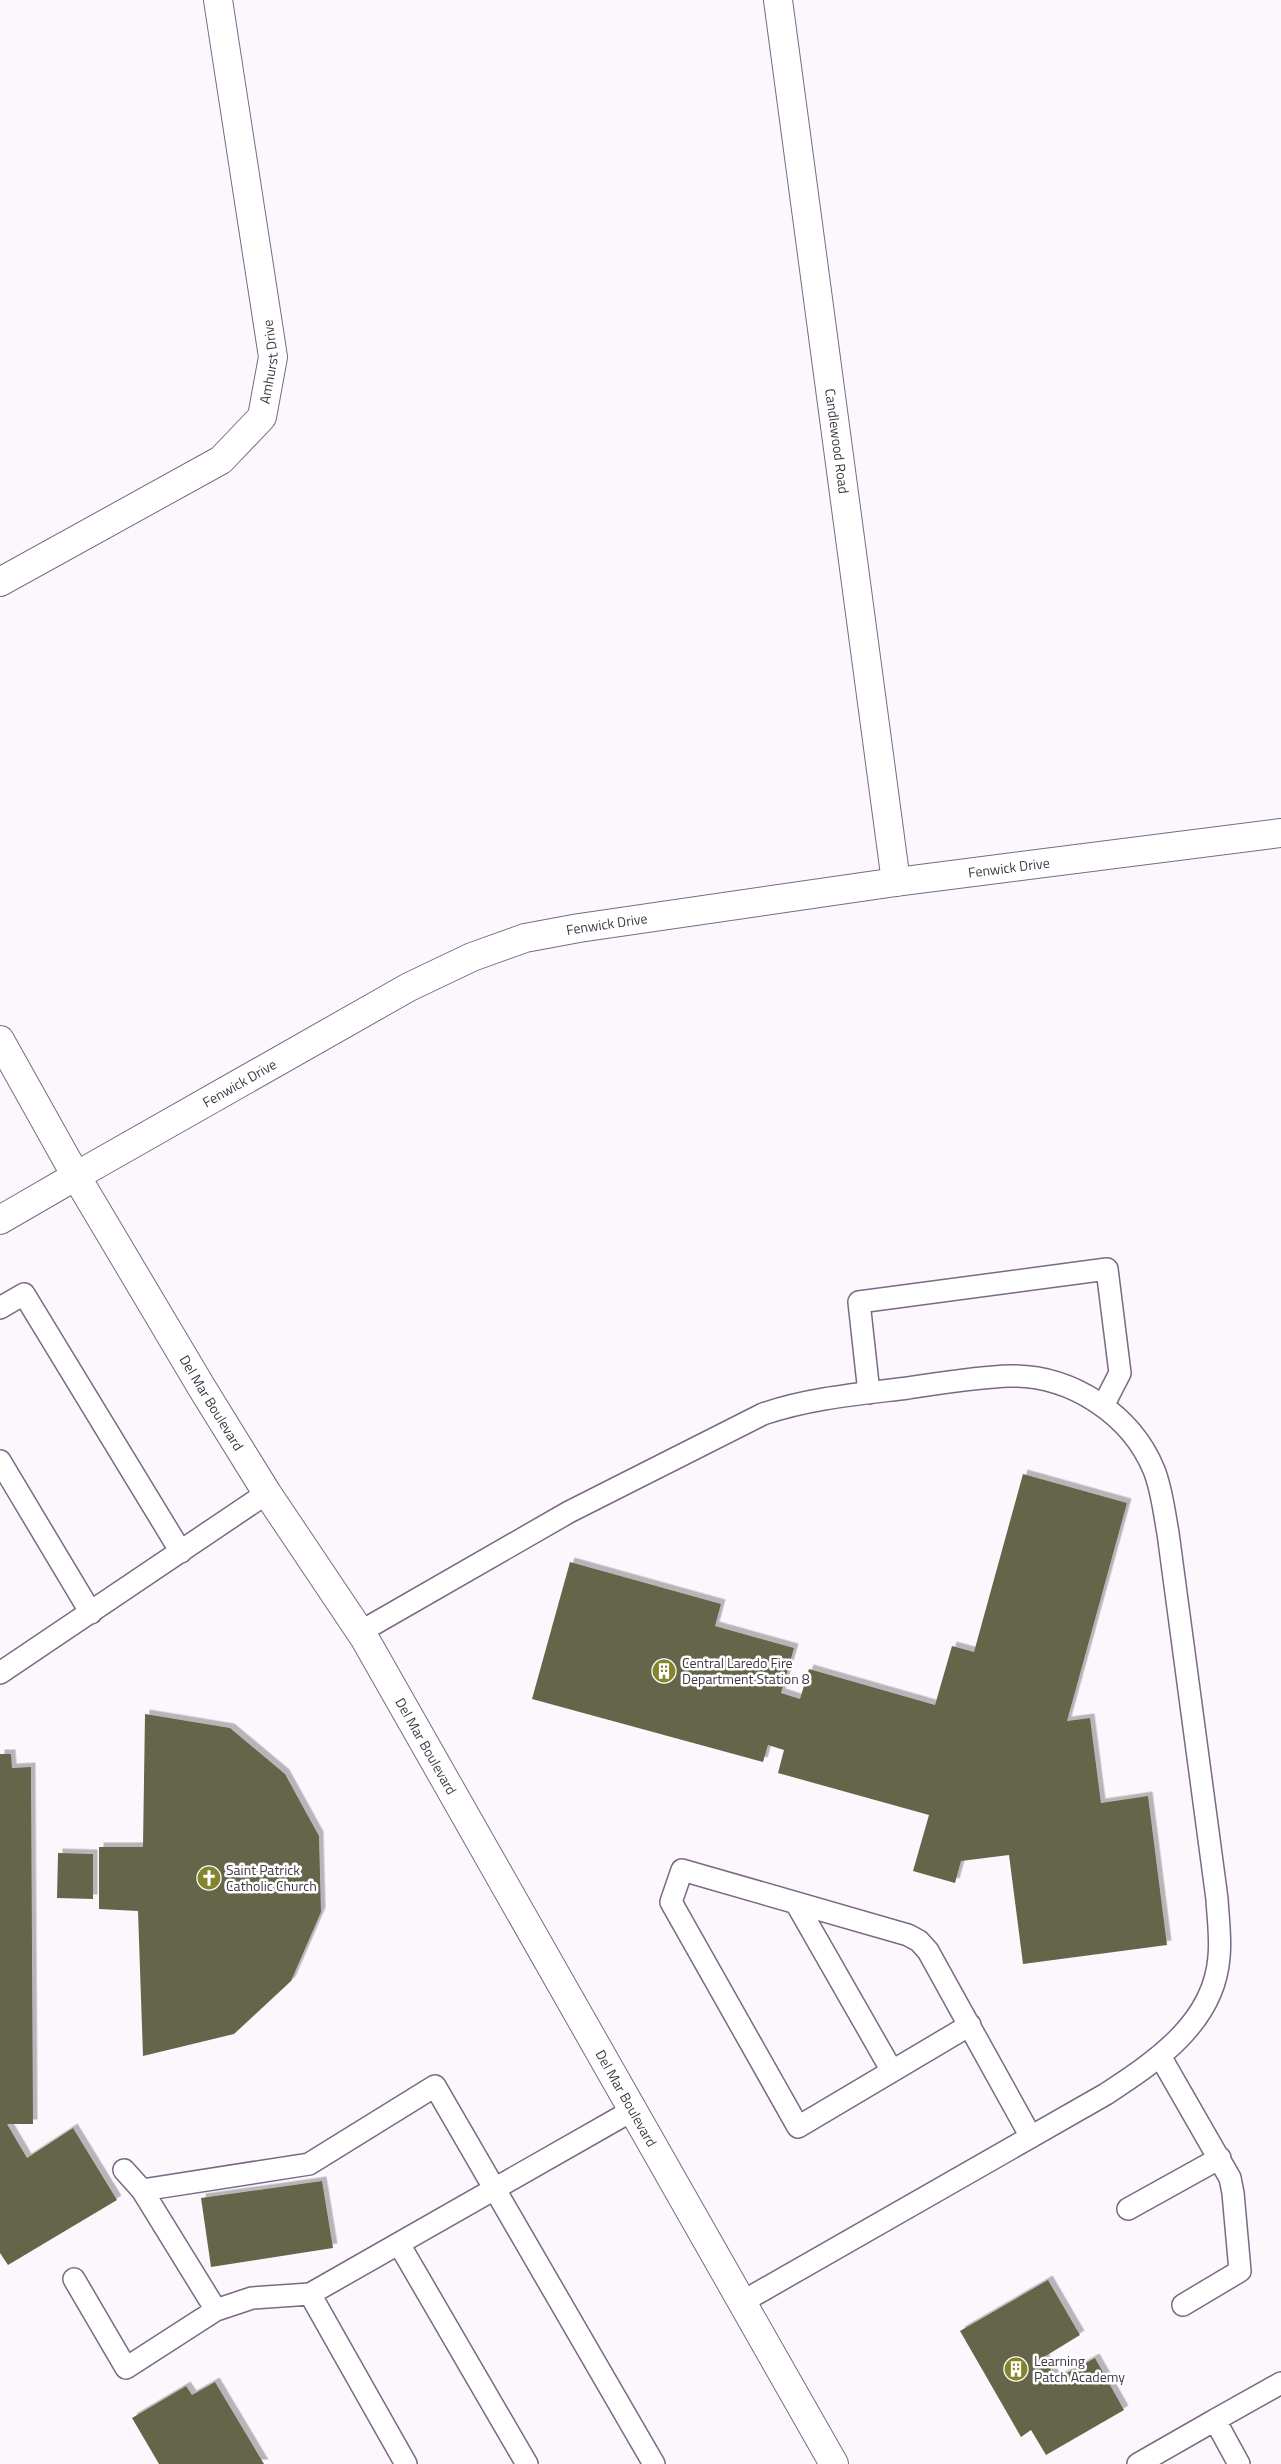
<svg xmlns="http://www.w3.org/2000/svg" width="1281" height="2464" viewBox="0 0 1281 2464" font-family="'Titillium Web',sans-serif">
<defs>
<filter id="shadow"><feDropShadow dx="4.5" dy="-4.5" stdDeviation="0" flood-color="#0004"/></filter>
</defs>
<rect width="100%" height="100%" fill="#fbf7fd"/>
<!-- building -->
<path fill="#65664a" filter="url(#shadow)" d="M1023,1474L1127,1503L1067,1721L1090,1718L1101,1803L1148,1796L1167,1945L1023,1964L1009,1855L961,1861L955,1883L913,1871L929,1815L778,1773L784,1750L768,1745L763,1762L532,1699L570,1562L721,1604L715,1626L794,1648L781,1693L800,1699L809,1669L935,1705L952,1646L974,1652Z
M145,1714L230,1728L285,1774L319,1836L321,1912L291,1981L234,2034L143,2056L138,1911L99,1909V1847H143Z
M0,1754H11L12,1768L31,1767L33,2124H7L27,2158L73,2128L117,2200L8,2265L0,2253Z
M58,1853L93,1854V1899L57,1898Z
M322,2181L333,2248L211,2267L201,2198Z
M1048,2280L1080,2335L1044,2357L1056,2379L1095,2358L1124,2410L1046,2455L1031,2430L1021,2437L960,2331Z
M215,2382L264,2464H159L132,2418L186,2386L192,2395Z"/>
<g fill="none" stroke-linecap="round" stroke-linejoin="round">
<defs>
<path id="service" d="M0,1308L24,1294L181,1552
M869,1393L859,1302L1107,1269L1120,1373L1103,1406
M0,1461L91,1613
M360,1632L569,1512L763,1414C810,1398 859,1394 908,1388C942,1383 976,1377 1010,1376C1071,1375 1131,1414 1154,1470C1162,1490 1164,1512 1168,1533L1217,1899C1218,1919 1221,1938 1219,1957C1214,2023 1156,2061 1106,2094L742,2302
M0,1673L267,1493
M796,1903L892,2071
M970,2025L798,2127L671,1902L682,1870L908,1935L919,1941L928,1951L1031,2137
M1160,2056L1230,2178L1233,2193L1240,2271L1183,2305
M124,2170L142,2190L216,2310
M142,2190L309,2164L435,2086L654,2464
M1128,2209L1220,2158
M399,2244L527,2464
M74,2279L126,2368L216,2310L252,2298L310,2294
M1215,2420L1281,2383
M406,2464L310,2294L633,2110
M1138,2464L1215,2420L1239,2464"/>
<g id="minor">
<path id="s1" d="M778,0L896,882"/>
<path id="s2" d="M0,582L221,460L262,417L273,357L218,0"/>
<path id="s3" d="M76,1176L409,987L472,957L525,938L579,928L896,882L1281,833"/>
</g>
<path id="tertiary" d="M0,1220L76,1176"/>
<g id="secondary">
<path id="s4" d="M0,1040L76,1176L202,1388L267,1493L365,1639L834,2464"/>
</g>
</defs>
<!-- service casing -->
<use href="#service" stroke="#7a6985" stroke-width="24"/>
<!-- minor casing -->
<use href="#minor" stroke="#7a6985" stroke-width="30"/>
<!-- tertiary casing -->
<use href="#tertiary" stroke="#7a6985" stroke-width="30"/>
<!-- secondary casing -->
<use href="#secondary" stroke="#7a6985" stroke-width="30"/>
<!-- service -->
<use href="#service" stroke="#fff" stroke-width="21"/>
<!-- minor -->
<use href="#minor" stroke="#fff" stroke-width="28"/>
<!-- tertiary -->
<use href="#tertiary" stroke="#fff" stroke-width="28"/>
<!-- secondary -->
<use href="#secondary" stroke="#fff" stroke-width="28"/>
</g>
<!-- icons -->
<defs>
<symbol id="building-disc" viewBox="-11 -11 22 22"><circle r="9.5" fill="#83842d" stroke="#fff"/><path d="M-4-6H4V6H1V3H-1V6H-4ZM-2.5-4.3h1.7v1.8h-1.7ZM.8-4.3h1.7v1.8H.8ZM-2.5-1h1.7V.8h-1.7ZM.8-1h1.7V.8H.8Z" fill="#fff"/></symbol>
<symbol id="church-disc" viewBox="-11 -11 22 22"><circle r="9.5" fill="#83842d" stroke="#fff"/><path d="M-1.2-6h2.4v3.5h3.3v2.4h-3.3V6h-2.4V-.1h-3.3v-2.4h3.3Z" fill="#fff"/></symbol>
</defs>
<g fill-rule="evenodd">
<use href="#building-disc" x="650" y="1657" width="28" height="28"/>
<use href="#church-disc" x="195" y="1864" width="28" height="28"/>
<use href="#building-disc" x="1002" y="2355" width="28" height="28"/>
</g>
<g text-anchor="middle" stroke-width="5" stroke-linejoin="round" paint-order="stroke">
<!-- street labels -->
<g font-size="14" fill="#3f3844" stroke="#fff">
<text dy="5" stroke="none"><textPath href="#s2" startOffset="368">Amhurst Drive</textPath></text>
<text dy="5" stroke="none"><textPath href="#s1" startOffset="445">Candlewood Road</textPath></text>
<text dy="5" stroke="none"><textPath href="#s3" startOffset="998">Fenwick Drive</textPath></text>
<text dy="5" stroke="none"><textPath href="#s3" startOffset="592">Fenwick Drive</textPath></text>
<text dy="5" stroke="none"><textPath href="#s3" startOffset="188">Fenwick Drive</textPath></text>
<text dy="5" stroke="none"><textPath href="#s4" startOffset="420">Del Mar Boulevard</textPath></text>
<text dy="5" stroke="none"><textPath href="#s4" startOffset="825">Del Mar Boulevard</textPath></text>
<text dy="5" stroke="none"><textPath href="#s4" startOffset="1230">Del Mar Boulevard</textPath></text>
</g>
<!-- poi labels -->
<g font-size="14" fill="#3f3844" stroke="#fff" text-anchor="start">
<text x="682" y="1668">Central Laredo Fire<tspan x="682" dy="16">Department Station 8</tspan></text>
<text x="226" y="1875">Saint Patrick<tspan x="226" dy="16">Catholic Church</tspan></text>
<text x="1034" y="2366">Learning<tspan x="1034" dy="16">Patch Academy</tspan></text>
</g>
</g>
</svg>
